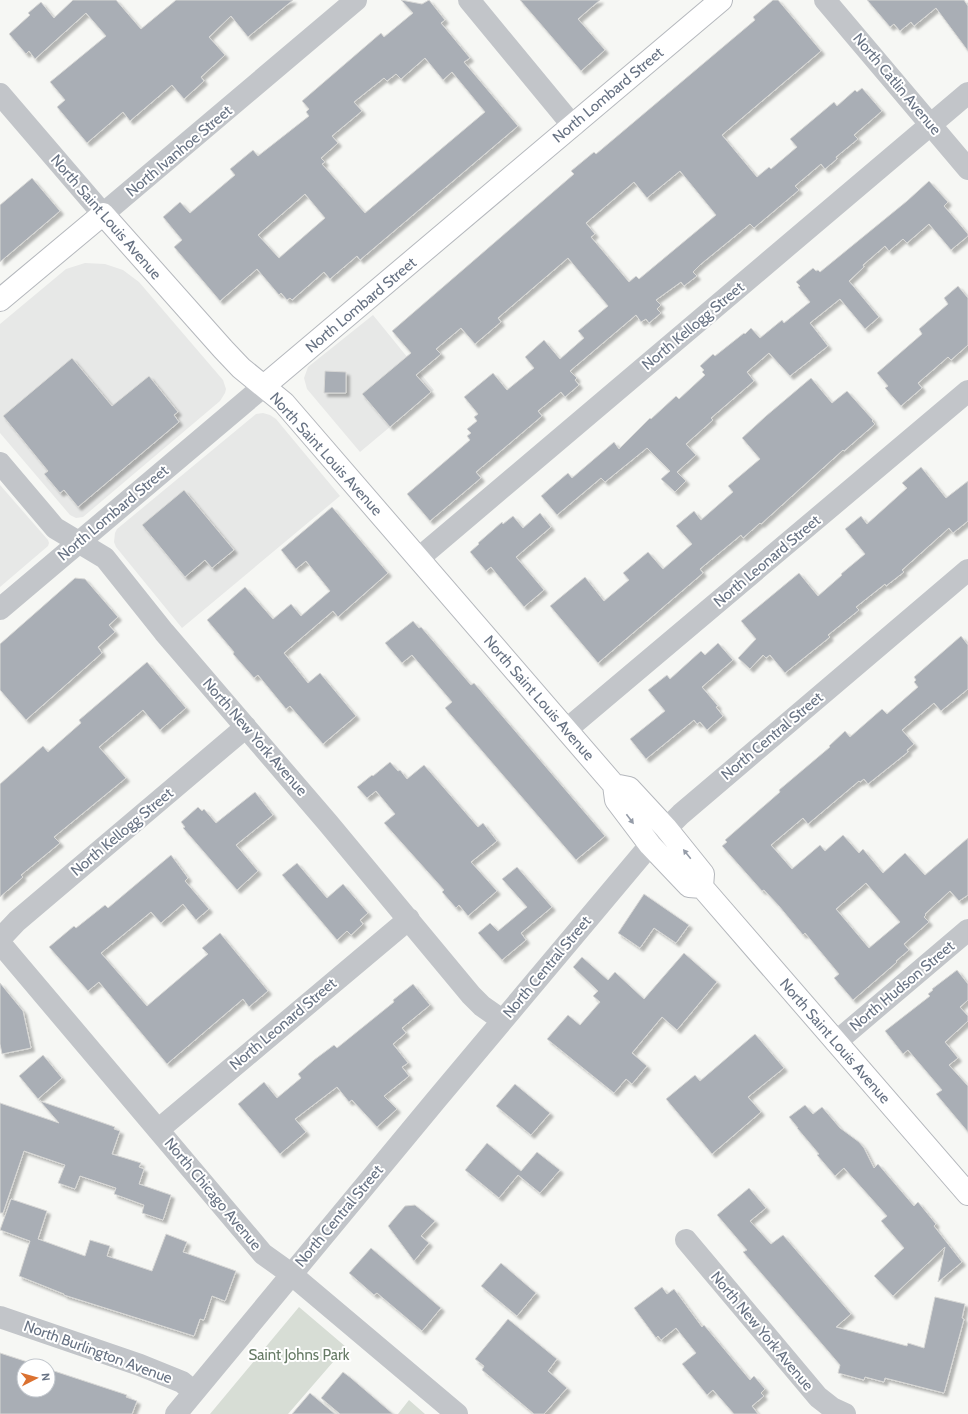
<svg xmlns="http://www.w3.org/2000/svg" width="968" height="1414" viewBox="0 0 968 1414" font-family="Cabin,sans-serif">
<defs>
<filter id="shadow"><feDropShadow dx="3.5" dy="3.5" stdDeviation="1" flood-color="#0004"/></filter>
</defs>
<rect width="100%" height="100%" fill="#f6f7f4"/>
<!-- built -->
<path fill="#e7e8e7" d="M85,263L105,264L123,270L139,282L223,380L226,389L225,393L220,401L83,517L76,518L70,515L0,433V324L66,269Z
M373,315L434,390L360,452L307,389L304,378L308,367Z
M263,413L270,415L276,419L340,496L182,628L116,547L114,542L115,533L117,529L256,414Z
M0,485L48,540L49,543L48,546L0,587Z"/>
<!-- green -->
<path fill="#d7ddd5" d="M299,1307L346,1347L288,1414H210Z
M409,1400L425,1414H398Z"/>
<!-- building -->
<path fill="#a9aeb5" stroke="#d8d8d6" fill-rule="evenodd" filter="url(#shadow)" d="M73,0H116L141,29L176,0H293L248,37L231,16L209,37L225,55L201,77L204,81L184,99L172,85L130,121L123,112L87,143L57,107L65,100L50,82L106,36L86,13L35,59L29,51L26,54L9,34L30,15L28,13L41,2L54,18Z
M401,0L422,4L429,0L445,20L441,23L470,58L464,62L518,126L360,260L357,256L330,279L324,272L292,300L290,298L287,300L281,293L279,295L257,269L220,301L174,247L182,240L163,217L180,202L190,213L235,175L230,169L253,150L258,156L309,116L306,112L309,109L302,101L381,33L384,37L413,13ZM425,58L443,80L452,72L485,112L365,213L322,164L325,162L321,158L338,143L332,136L362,111L354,102L384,78L387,81L396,74L401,79ZM305,194L325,218L279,258L258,235Z
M520,0H600L578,19L605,50L581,71Z
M773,0H778L821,51L722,135L757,177L769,167L771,169L797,147L790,139L834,102L837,106L855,90L857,92L862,88L882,111L854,135L858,139L836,157L837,159L825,169L821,164L795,186L799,190L754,228L750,224L701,264L693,272L697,276L684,286L681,282L656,300L661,305L657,309L661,313L649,323L646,319L641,322L636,315L570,371L577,378L575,380L579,385L565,397L561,392L538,411L542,416L476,472L481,478L430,521L407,494L470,440L467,436L471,433L467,429L477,421L474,417L478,414L464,397L493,373L507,390L534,368L525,357L544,340L560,359L584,338L578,331L608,306L568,258L498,318L501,322L475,344L461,328L436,349L441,354L416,375L431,392L390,427L362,394L411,353L392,331L574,174L571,171L594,152L596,154L755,20L753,17ZM680,171L716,215L639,279L636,276L629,282L591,237L595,234L586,223L634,182L647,198Z
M867,0H964L968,6V51L936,8L914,26L911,22L900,31L894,24L890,27Z
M32,178L60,211L0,262V205Z
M929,181L948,202L944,206L968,234V236L951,250L929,224L907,243L903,239L889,251L885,246L863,265L864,267L849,281L879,317L865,329L840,299L810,323L828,346L790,376L769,353L747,372L754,381L711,418L713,420L686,444L696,455L677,472L686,481L675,492L661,479L670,471L647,448L605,482L601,478L557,515L541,496L568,473L572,478L614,442L619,449L650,418L651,419L676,396L679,399L705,375L702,372L704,370L700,366L713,354L715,356L744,333L745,334L751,328L760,338L782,320L784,323L810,302L798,287L800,286L796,282L813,268L816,271L818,270L820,272L907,201Z
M958,286L968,298V345L951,360L948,357L918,383L922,388L901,406L885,388L888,386L877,373L922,334L919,329L948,304L944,298Z
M72,358L112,406L149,376L178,412L174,415L179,422L78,507L64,490L60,493L44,474L48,471L3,416Z
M325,371L346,372V393H324Z
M811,378L832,403L847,391L873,420L872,421L875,424L844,451L843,450L761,524L760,523L743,538L741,535L700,569L703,573L598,663L550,606L585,577L604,601L629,580L623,573L648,552L663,569L692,544L676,526L694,511L701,520L733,492L728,486L760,459L742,438L766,416Z
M921,467L946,498L968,481V521L953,533L949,528L902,570L904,572L886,586L885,584L856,607L859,610L828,635L830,637L785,673L770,655L766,658L763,655L750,669L738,658L756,639L741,621L799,573L818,596L842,575L841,574L865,554L845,529L861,516L867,524L907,488L902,483Z
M184,490L234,550L212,568L205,560L185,577L142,525Z
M332,507L388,573L338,617L333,611L284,653L308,683L320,673L356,716L323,744L290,706L286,709L258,675L254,678L233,654L234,652L207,620L245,587L273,619L291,604L301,616L330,591L306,561L296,569L281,550Z
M540,513L551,527L516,557L544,590L524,607L491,567L486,571L470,552L479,544L478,543L502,522L503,524L513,516L523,528Z
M75,578L85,579L118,617L109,625L115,632L98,647L102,653L26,720L0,690V644Z
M413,621L419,628L421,627L471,685L474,683L605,836L576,860L445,708L452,702L412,655L402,663L385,643Z
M961,636L968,645V689L941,711L934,703L902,730L914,744L907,750L908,752L868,784L864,779L860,782L859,781L808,824L803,818L771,845L792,869L820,845L825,851L843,835L859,853L863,849L883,873L905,853L925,875L968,838V895L959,901L950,891L925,914L926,915L924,917L929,922L904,944L909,950L896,961L897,962L853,1000L834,978L839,974L805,933L803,935L779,906L764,890L762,891L722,846L727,842L725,840L780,792L779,790L830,747L829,746L845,731L850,737L882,709L887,714L918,687L914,682L916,680L914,677ZM866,883L900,922L869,948L836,909Z
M718,643L733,660L702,687L718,706L716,707L723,716L707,730L700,722L697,724L694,720L646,759L630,739L665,711L648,690L667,675L670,679L701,651L705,655Z
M147,662L186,708L160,730L143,710L99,747L126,778L54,837L60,843L21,875L23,877L0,897V784L43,746L48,752L81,723L79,720Z
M390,762L398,771L400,770L407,779L424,765L478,827L483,823L497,841L471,862L497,891L468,916L459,905L456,908L442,892L444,890L384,823L395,814L376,791L367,798L357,787L372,775L373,776Z
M255,792L273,815L236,845L258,871L237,890L183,828L185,827L181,822L198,807L202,811L204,809L216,823Z
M171,855L188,878L185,881L209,909L196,920L183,904L161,923L151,912L101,953L147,1006L208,954L202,948L220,933L268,991L249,1007L243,999L167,1064L99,982L88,991L49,947L74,926L76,928L105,905L108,908Z
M297,863L327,898L343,884L368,913L360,920L363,924L351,935L347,931L337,940L282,875Z
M517,867L552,907L521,933L526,940L502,960L478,933L490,923L498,931L527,907L502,879Z
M644,894L689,925L676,943L654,928L640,948L618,933Z
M684,953L717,982L677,1030L662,1017L632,1053L647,1066L632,1084L626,1079L614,1093L547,1039L568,1015L580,1025L600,1002L593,996L598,991L573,967L582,957L608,980L615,972L644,999Z
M957,970L968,984V1000L960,1007L968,1016V1021L945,1042L958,1058L949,1065L968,1086V1132L936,1094L942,1090L908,1050L903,1054L885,1031L930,996L928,994L933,990L932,989Z
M0,983L23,1011L31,1048L2,1054L0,1044Z
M413,984L430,1005L402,1028L406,1033L393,1044L408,1063L402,1067L409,1076L384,1096L397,1109L377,1127L352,1100L349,1102L337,1087L295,1119L306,1132L280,1154L238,1104L264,1082L277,1098L301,1078L298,1074L314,1060L334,1045L337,1048L394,1002L393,1000Z
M755,1034L784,1068L748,1097L761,1112L712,1154L666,1099L695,1075L700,1081Z
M43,1055L62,1078L38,1099L19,1076Z
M515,1084L550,1113L531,1135L496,1106Z
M40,1101L115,1127L114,1129L120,1131L112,1154L141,1163L139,1167L144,1169L139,1184L171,1195L163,1220L142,1213L144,1205L114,1194L116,1188L80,1176L75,1189L58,1183L65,1165L24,1151L3,1213H0V1103L59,1123Z
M805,1105L813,1114L822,1107L840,1128L859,1142L864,1148L874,1168L878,1164L914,1206L918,1202L936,1224L934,1226L962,1262L938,1282L945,1247L893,1296L874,1276L904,1248L881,1221L887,1216L844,1168L835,1176L817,1155L819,1154L797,1128H798L789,1117Z
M487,1143L521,1171L537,1152L560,1170L540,1193L518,1175L499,1198L465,1170Z
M749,1188L766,1208L750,1221L771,1244L783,1235L851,1314L836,1327L907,1346L908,1343L924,1348L935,1297L965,1304L962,1318L964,1319L944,1393L885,1378L884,1382L865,1377L864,1380L838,1373L840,1365L743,1252L747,1250L717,1215Z
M11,1199L47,1211L38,1239L85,1256L90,1240L110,1246L107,1256L152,1271L166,1234L187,1242L183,1252L236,1271L225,1301L212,1296L204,1320L200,1319L194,1336L64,1295V1294L19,1276L30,1241L0,1230Z
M415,1205L435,1221L421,1236L429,1243L414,1261L388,1226L405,1206Z
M371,1248L441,1308L422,1331L377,1293L374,1295L349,1273Z
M501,1263L536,1293L517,1316L481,1286Z
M662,1287L667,1294L674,1289L702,1327L704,1325L750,1380L754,1376L765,1389L761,1393L764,1396L752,1406L758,1414H734L713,1390L707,1395L682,1364L696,1353L676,1328L661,1340L658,1336L656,1338L634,1308Z
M508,1319L557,1359L548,1371L567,1388L544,1414H534L482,1370L484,1366L475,1359Z
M0,1353L40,1366H24V1390H48V1369L127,1395L126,1397L137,1401L132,1414H0Z
M343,1372L351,1378L393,1414H340L321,1398Z
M310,1393L335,1414H292Z"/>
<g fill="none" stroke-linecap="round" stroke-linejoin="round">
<defs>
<path id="major" d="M0,300L103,214L223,349L241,368L284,403L614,785L616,800L650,845L689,886L702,887
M264,386L721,0
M614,785L629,788L666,828L703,874L702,887L968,1194"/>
</defs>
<!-- major casing -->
<use href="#major" stroke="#b5b8bd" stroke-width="24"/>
<!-- minor -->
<path stroke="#c2c5c9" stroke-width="22" d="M469,0L573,126
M825,0L968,169
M0,94L103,214L356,0
M0,463L55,528L105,558L164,632L328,823L471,995L482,1006L502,1020
M419,558L968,93
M0,609L264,386
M566,730L968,391
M0,939L17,921L246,727
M0,943L263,1254L291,1274L457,1414
M836,1042L968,930
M158,1130L409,919
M686,1240L818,1397L832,1408L845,1414
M0,1317L140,1365L182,1382L194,1392
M176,1414L436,1100L650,845L681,814L968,570"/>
<!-- major -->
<use href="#major" stroke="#fff" stroke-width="22"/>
</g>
<!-- one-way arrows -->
<defs><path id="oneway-solid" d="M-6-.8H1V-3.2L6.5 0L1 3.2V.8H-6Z"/></defs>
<g fill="#959ca8">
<use href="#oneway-solid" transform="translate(630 819) rotate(53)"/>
<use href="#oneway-solid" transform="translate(687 854) rotate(-129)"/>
</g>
<g text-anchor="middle" stroke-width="4" stroke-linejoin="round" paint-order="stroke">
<!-- street labels -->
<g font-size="15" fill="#677283" stroke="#fff">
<text transform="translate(897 84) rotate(50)" y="5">North Catlin Avenue</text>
<text transform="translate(608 95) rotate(-40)" y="5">North Lombard Street</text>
<text transform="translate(179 151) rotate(-40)" y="5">North Ivanhoe Street</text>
<text transform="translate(106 217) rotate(49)" y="5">North Saint Louis Avenue</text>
<text transform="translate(361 305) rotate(-40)" y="5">North Lombard Street</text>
<text transform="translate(693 326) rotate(-40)" y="5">North Kellogg Street</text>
<text transform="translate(326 454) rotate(48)" y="5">North Saint Louis Avenue</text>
<text transform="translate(113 513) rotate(-40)" y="5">North Lombard Street</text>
<text transform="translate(767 561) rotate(-40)" y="5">North Leonard Street</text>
<text transform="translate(539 698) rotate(49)" y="5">North Saint Louis Avenue</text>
<text transform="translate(772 736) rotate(-40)" y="5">North Central Street</text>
<text transform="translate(255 737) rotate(49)" y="5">North New York Avenue</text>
<text transform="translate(122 832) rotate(-40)" y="5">North Kellogg Street</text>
<text transform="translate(547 967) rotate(-50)" y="5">North Central Street</text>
<text transform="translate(902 986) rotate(-40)" y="5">North Hudson Street</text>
<text transform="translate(283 1024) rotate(-40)" y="5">North Leonard Street</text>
<text transform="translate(835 1041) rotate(49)" y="5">North Saint Louis Avenue</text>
<text transform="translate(213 1194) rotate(50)" y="5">North Chicago Avenue</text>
<text transform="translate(339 1216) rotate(-50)" y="5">North Central Street</text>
<text transform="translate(762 1331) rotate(50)" y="5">North New York Avenue</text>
<text transform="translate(98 1352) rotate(20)" y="5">North Burlington Avenue</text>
</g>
<!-- park labels -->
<g font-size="15" fill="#677b66" stroke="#fff">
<text x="299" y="1360">Saint Johns Park</text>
</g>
</g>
<!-- north arrow -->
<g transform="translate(36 1378) rotate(84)"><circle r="19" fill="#ffffff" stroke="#c2c7cd"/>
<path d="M0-3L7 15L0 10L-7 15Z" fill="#db7130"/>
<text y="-6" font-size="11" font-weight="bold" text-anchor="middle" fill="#677283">N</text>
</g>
</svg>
